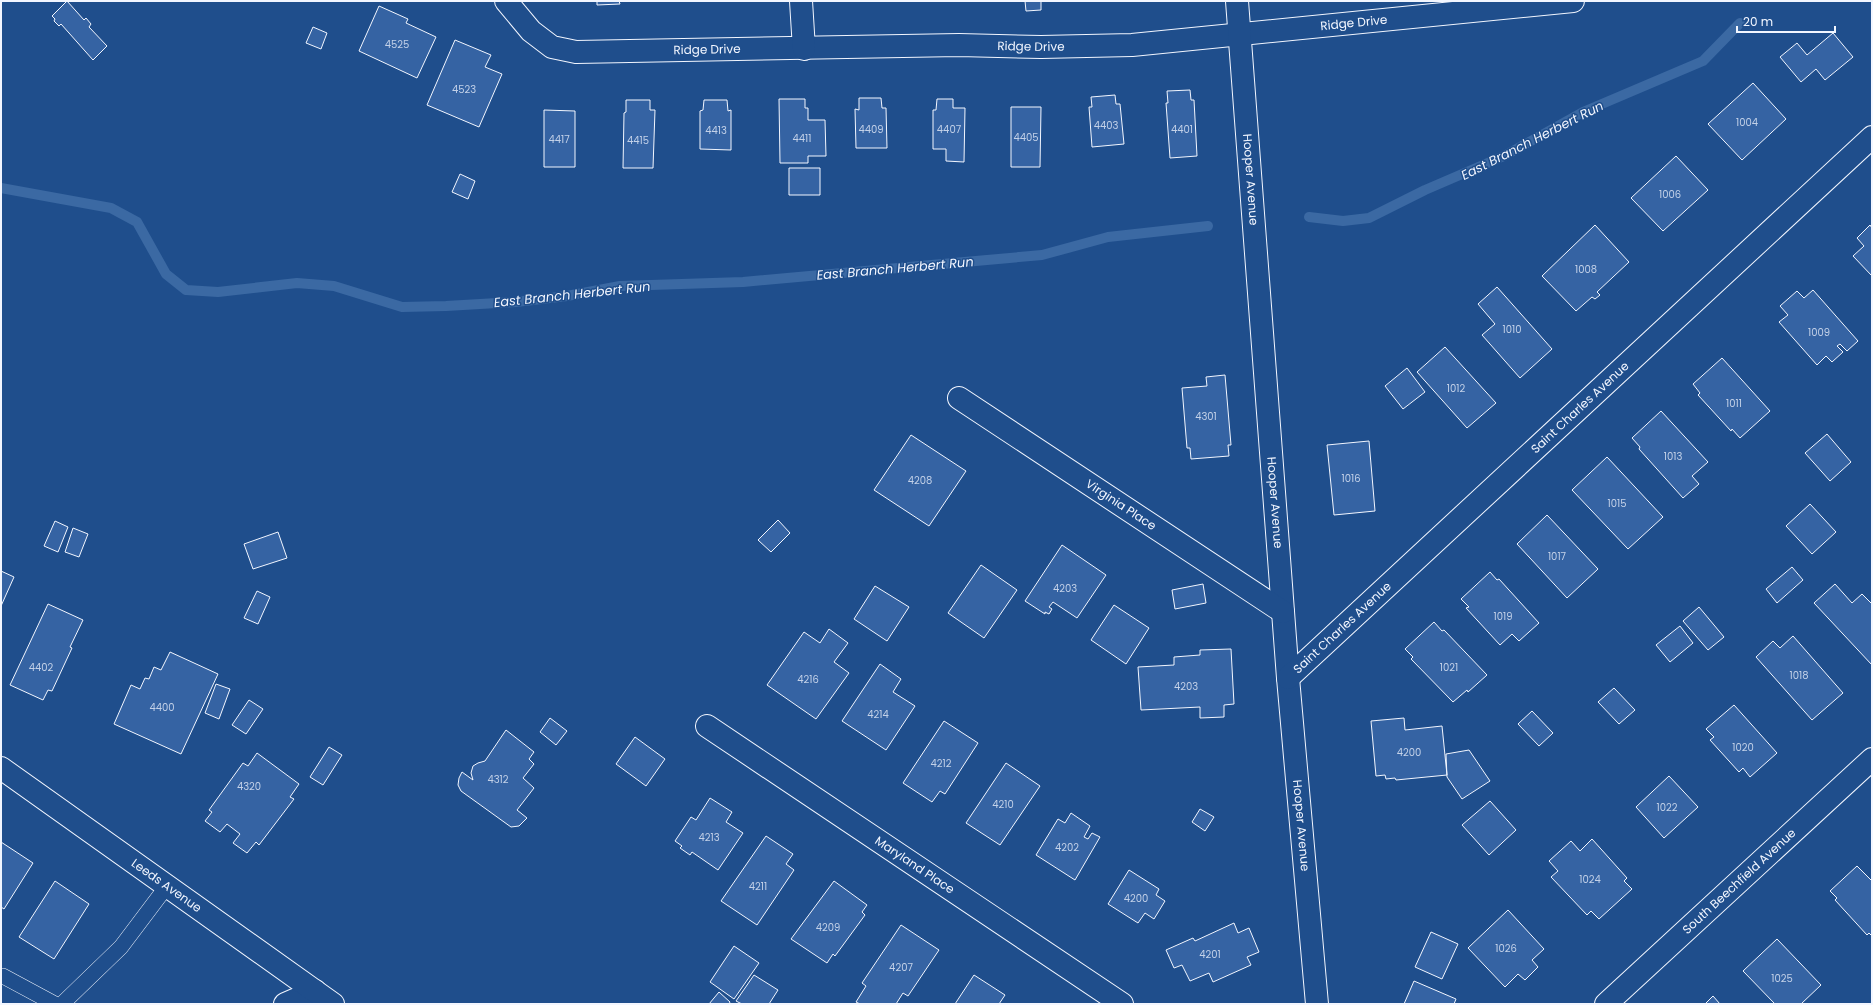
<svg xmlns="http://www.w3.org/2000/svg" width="1873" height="1005" viewBox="0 0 1873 1005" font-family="Poppins,sans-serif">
<rect width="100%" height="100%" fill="#1f4e8c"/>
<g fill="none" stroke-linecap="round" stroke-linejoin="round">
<!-- stream -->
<path stroke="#3b69a3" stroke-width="10" d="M1,188L111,208L137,222L166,274L186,290L218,292L297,283L334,286L402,307L446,306L516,302L567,296L620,286L743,282L1042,255L1108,237L1208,226
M1309,217L1343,221L1369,218L1425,190L1504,156L1583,112L1703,61L1740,23"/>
</g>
<!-- building -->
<path fill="#3563a3" stroke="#f2f6ff" d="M67,1L84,20L86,18L91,24L89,27L107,46L93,60L61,24L59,26L54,21L55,19L52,16Z
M597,1H619L620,4L597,5Z
M1025,1H1041V10L1026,11Z
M379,6L408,19L406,23L436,37L417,78L359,51Z
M313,27L327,33L321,49L306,43Z
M1833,33L1853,57L1825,80L1816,69L1801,82L1780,57L1797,43L1807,55Z
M455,40L491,55L485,67L502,74L479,127L427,105Z
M1753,83L1786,119L1742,160L1708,124Z
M1190,90L1191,100H1194L1197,156L1170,158L1166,103H1168L1167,91Z
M1115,95L1116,104H1120L1124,144L1092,147L1089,107H1092L1091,97Z
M859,98H881L882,108H886L887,148H856L855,109L859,110Z
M779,99H805V108H808V120H825L826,156H808V163H780Z
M937,99H953V108H965L964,162L946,161V149H933V110H936Z
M626,100H650V110H655L653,168H623L624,113L626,112Z
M704,100H727L728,111L731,110V150L700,149V111L703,110Z
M1011,107H1041L1040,167H1011Z
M544,110L575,111V167H544Z
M1676,156L1708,190L1663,231L1631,198Z
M789,168H820V195H789Z
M460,174L475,181L468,199L452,192Z
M1595,225L1629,262L1597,292L1600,295L1595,299L1592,297L1576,311L1542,276Z
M1870,225L1872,228V276L1853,256L1864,246L1857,238Z
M1497,287L1552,349L1520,378L1482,335L1495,324L1478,304Z
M1813,290L1858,341L1847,351L1840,344L1837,346L1843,352L1832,362L1826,356L1817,365L1779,322L1788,315L1780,306L1797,291L1804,298Z
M1445,347L1496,403L1467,428L1417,372Z
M1722,358L1770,411L1740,438L1732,429L1731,431L1698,395L1700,393L1693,384Z
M1407,368L1425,392L1403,409L1385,386Z
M1225,375L1231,445H1228L1229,456L1191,459L1190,448H1187L1182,388L1207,386L1206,377Z
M1661,411L1708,462L1692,476L1699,484L1683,498L1639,449L1640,447L1632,438Z
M1827,434L1851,462L1830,481L1805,453Z
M911,435L966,471L929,526L874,490Z
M1369,441L1375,511L1334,515L1327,445Z
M1607,457L1663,517L1628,549L1572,490Z
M1810,504L1836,532L1812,554L1786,526Z
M1547,515L1598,569L1567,598L1517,544Z
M778,520L790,533L771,552L758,540Z
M55,521L68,527L58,552L44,546Z
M73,528L88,534L79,557L65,552Z
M278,532L287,558L253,569L244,544Z
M1062,545L1106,575L1077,618L1053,602L1049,607L1052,609L1049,614L1045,612V614L1025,601Z
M981,565L1017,590L984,638L948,613Z
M1792,567L1803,580L1777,603L1766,589Z
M1,571L14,577L1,606Z
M1490,572L1497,580L1499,579L1539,623L1519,641L1512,634L1500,645L1466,608L1469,607L1461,599Z
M1203,584L1206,603L1175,609L1172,590Z
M1835,584L1852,603L1862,594L1872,604V665L1814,603Z
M875,586L909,607L887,641L854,619Z
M257,591L270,597L258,624L244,618Z
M48,604L83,620L70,647L72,648L52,691L48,690L43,700L10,685Z
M1114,605L1149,628L1126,664L1091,640Z
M1699,607L1724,637L1708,650L1683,621Z
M1434,622L1442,631L1444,630L1487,675L1468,692L1467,690L1453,702L1411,659L1413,657L1405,649Z
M1680,626L1693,643L1670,662L1656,645Z
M829,629L848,643L834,662L849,673L816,719L767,685L804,632L820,643Z
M1793,636L1843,693L1812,720L1756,657L1773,641L1780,648Z
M1231,649L1234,704L1224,705V717L1200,718V707L1141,710L1138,667L1174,665V657L1200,655V650Z
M170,652L218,674L181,754L114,724L131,685L140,689L145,678L149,679L154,667L161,670Z
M880,664L901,679L893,692L915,706L886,750L842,721Z
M216,684L230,689L219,719L205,713Z
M1614,688L1635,710L1619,724L1598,702Z
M249,700L263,709L246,734L232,725Z
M1734,705L1777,753L1750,777L1743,768L1739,772L1710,740L1714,737L1706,729Z
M1532,711L1553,733L1539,746L1518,724Z
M550,718L567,731L556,745L540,732Z
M1404,718L1405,730L1442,726L1447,775L1396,780L1395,778L1386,779L1385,775L1376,776L1371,721Z
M944,721L978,743L945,794L940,791L932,802L903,783Z
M506,730L534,752L529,759L534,764L523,778L534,788L517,810L527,818L519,826L511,827L461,791L458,785L459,778L462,772L473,780L471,773L473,766L478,763L485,761Z
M635,737L665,759L646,786L616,764Z
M329,747L342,755L323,785L310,777Z
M1469,750L1490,781L1462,799L1447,777L1446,754Z
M257,753L299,784L290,797L294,799L259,845L256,842L247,853L233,843L240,834L227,824L220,832L205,821L212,812L209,810L243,763L248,766Z
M1006,763L1040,786L1000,845L966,823Z
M1669,776L1698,807L1664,838L1636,807Z
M710,798L732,812L726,822L743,833L718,870L692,852L690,855L680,848L682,846L675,841L691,817L696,820Z
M1490,801L1516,830L1489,855L1462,825Z
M1200,809L1214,817L1205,831L1192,822Z
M1071,813L1090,826L1084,837L1088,839L1092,833L1100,837L1075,880L1036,855L1058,819L1065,823Z
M766,836L793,854L786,864L794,870L757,925L721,901Z
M1592,839L1627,878L1624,881L1632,889L1599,919L1591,911L1587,915L1551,877L1558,871L1549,861L1571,841L1580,851Z
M1,842L33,863L4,909L1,907Z
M1857,866L1872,881V936L1869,933L1867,935L1835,900L1837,898L1830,891Z
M1129,870L1159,889L1156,895L1165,901L1154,919L1145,913L1138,923L1108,904Z
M55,881L89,904L54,959L19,937Z
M834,881L867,905L862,912L865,915L835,956L833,954L827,963L791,939Z
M1508,910L1544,949L1532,960L1538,967L1525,980L1518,974L1505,987L1468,948Z
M1234,923L1238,933L1249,928L1259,952L1247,957L1251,965L1213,982L1209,973L1190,981L1182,965L1174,968L1166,950L1193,938L1195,941Z
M901,925L939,950L908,996L903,993L896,1004H860L856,1002L866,986L862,983Z
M1431,932L1458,944L1442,979L1415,967Z
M1777,939L1821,985L1801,1004H1775L1743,971Z
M734,946L759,963L734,999L710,982Z
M754,975L778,990L769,1004H742L736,1001Z
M974,975L1005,995L999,1004H955Z
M1414,981L1456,999L1454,1004H1404Z
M719,992L730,1002L729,1004H709Z
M1713,996L1720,1004H1705Z"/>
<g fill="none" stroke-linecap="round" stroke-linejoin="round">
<defs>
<path id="service" d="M3,976L55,1004
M62,1004L121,947L167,886"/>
<g id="minor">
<path id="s1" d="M506,1L531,31L552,47L576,52L959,45L1041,47L1132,45L1573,1"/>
<path d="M801,1L804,49"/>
<path id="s2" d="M1237,1L1288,678L1317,1004"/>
<path id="s3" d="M959,398L1283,612"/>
<path id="s4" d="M1288,678L1872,137"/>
<path id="s5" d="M707,726L1122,1004"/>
<path d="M285,1004L315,991"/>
<path id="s6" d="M1606,1004L1872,759"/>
</g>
<g id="tertiary">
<path id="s7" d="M1,768L333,1004"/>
</g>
</defs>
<!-- service casing -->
<use href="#service" stroke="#f2f6ff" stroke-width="16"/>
<!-- minor casing -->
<use href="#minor" stroke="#f2f6ff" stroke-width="24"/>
<!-- tertiary casing -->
<use href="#tertiary" stroke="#f2f6ff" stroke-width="24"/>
<!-- service -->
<use href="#service" stroke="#1f4e8c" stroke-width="15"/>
<!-- minor -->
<use href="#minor" stroke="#1f4e8c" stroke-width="22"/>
<!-- tertiary -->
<use href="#tertiary" stroke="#1f4e8c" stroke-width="22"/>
</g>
<g text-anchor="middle" stroke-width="3" stroke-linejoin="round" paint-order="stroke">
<!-- number labels -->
<g font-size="10" fill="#c3d1e8">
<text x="397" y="48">4525</text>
<text x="464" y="93">4523</text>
<text x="1747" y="126">1004</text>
<text x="1106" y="129">4403</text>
<text x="871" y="133">4409</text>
<text x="949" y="133">4407</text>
<text x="1182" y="133">4401</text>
<text x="716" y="134">4413</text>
<text x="1026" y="141">4405</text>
<text x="802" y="142">4411</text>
<text x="559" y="143">4417</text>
<text x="638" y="144">4415</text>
<text x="1670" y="198">1006</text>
<text x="1586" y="273">1008</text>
<text x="1512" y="333">1010</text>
<text x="1819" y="336">1009</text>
<text x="1456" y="392">1012</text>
<text x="1734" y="407">1011</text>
<text x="1206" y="420">4301</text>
<text x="1673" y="460">1013</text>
<text x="1351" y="482">1016</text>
<text x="920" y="484">4208</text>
<text x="1617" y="507">1015</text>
<text x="1557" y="560">1017</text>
<text x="1065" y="592">4203</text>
<text x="1503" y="620">1019</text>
<text x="41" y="671">4402</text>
<text x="1449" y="671">1021</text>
<text x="1799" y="679">1018</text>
<text x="808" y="683">4216</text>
<text x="1186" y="690">4203</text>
<text x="162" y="711">4400</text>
<text x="878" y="718">4214</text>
<text x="1743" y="751">1020</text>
<text x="1409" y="756">4200</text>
<text x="941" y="767">4212</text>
<text x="498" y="783">4312</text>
<text x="249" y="790">4320</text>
<text x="1003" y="808">4210</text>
<text x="1667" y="811">1022</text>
<text x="709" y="841">4213</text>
<text x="1067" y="851">4202</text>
<text x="1590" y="883">1024</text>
<text x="758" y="890">4211</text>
<text x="1136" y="902">4200</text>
<text x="828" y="931">4209</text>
<text x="1506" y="952">1026</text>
<text x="1210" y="958">4201</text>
<text x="901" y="971">4207</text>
<text x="1782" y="982">1025</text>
</g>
<!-- street labels -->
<g font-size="12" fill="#f2f6ff" stroke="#1f4e8c">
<text dy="4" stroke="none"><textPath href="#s1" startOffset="869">Ridge Drive</textPath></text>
<text dy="4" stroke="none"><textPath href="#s1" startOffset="545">Ridge Drive</textPath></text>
<text dy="4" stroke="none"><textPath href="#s1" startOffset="221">Ridge Drive</textPath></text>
<text dy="4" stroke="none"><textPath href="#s2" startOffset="179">Hooper Avenue</textPath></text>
<text dy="4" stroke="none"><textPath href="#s4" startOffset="398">Saint Charles Avenue</textPath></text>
<text dy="4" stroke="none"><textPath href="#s2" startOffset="503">Hooper Avenue</textPath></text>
<text dy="4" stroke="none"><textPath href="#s3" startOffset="194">Virginia Place</textPath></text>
<text dy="4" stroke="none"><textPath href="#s4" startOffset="74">Saint Charles Avenue</textPath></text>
<text dy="4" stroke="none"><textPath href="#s2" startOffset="827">Hooper Avenue</textPath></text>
<text dy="4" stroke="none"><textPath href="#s5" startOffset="250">Maryland Place</textPath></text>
<text dy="4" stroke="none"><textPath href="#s6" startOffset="181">South Beechfield Avenue</textPath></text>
<text dy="4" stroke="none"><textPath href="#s7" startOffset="203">Leeds Avenue</textPath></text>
</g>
<!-- water labels -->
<g font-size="13" font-style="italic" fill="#f2f6ff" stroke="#1f4e8c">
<text transform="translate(1532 140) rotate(-27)" y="5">East Branch Herbert Run</text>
<text transform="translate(895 268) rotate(-5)" y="5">East Branch Herbert Run</text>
<text transform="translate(572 294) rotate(-6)" y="5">East Branch Herbert Run</text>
</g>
</g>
<!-- border -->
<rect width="1873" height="1005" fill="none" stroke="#f2f6ff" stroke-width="4"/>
<!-- scale -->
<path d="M1737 26v6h98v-6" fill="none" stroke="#f2f6ff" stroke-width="2"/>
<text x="1743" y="26" font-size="12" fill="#f2f6ff" stroke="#1f4e8c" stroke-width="3" paint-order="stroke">20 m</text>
</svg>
